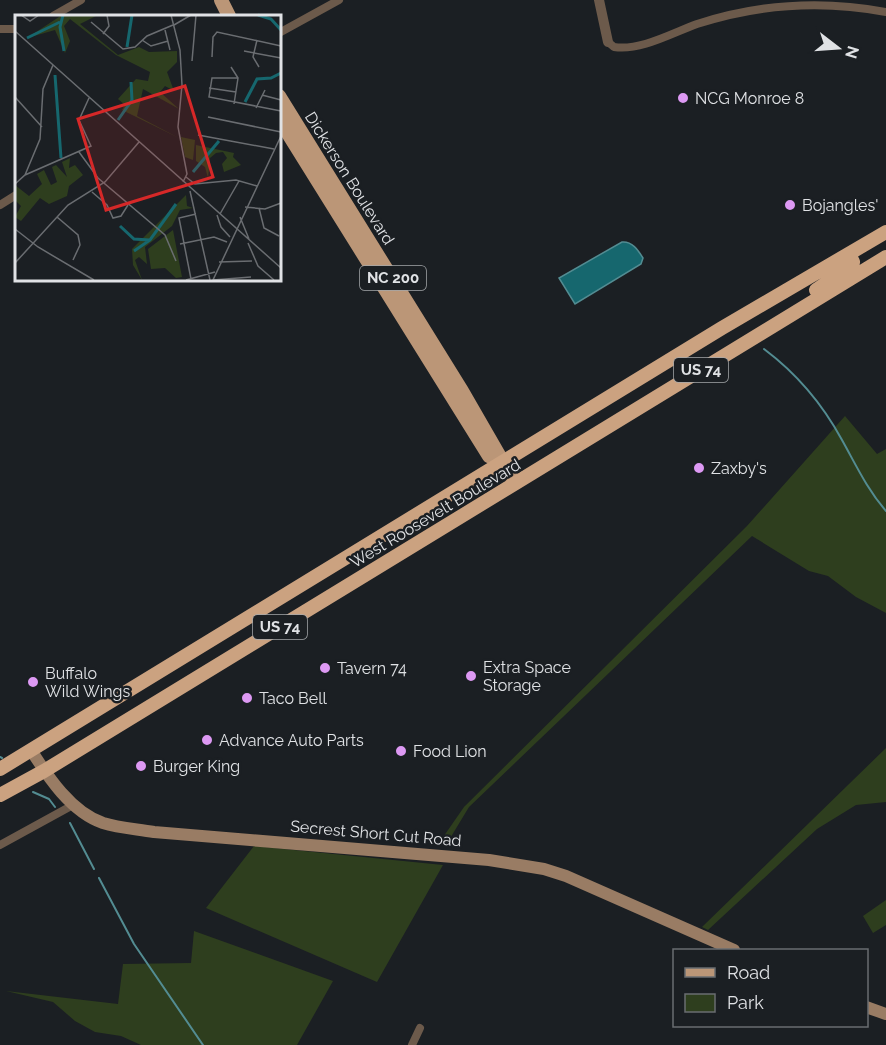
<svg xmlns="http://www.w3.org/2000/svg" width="886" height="1045" viewBox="0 0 886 1045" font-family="Raleway,sans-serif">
<rect width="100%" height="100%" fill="#1b1f23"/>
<!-- green -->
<path fill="#2e3e1e" d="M845,416L877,454L886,449V613L856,597L828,576L809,571L752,536L469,807L446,845L439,843L464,807L747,526Z
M886,748V802L856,805L817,829L708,930L702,927Z
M254,846L443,865L377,982L206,908Z
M886,900V925L873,933L863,916Z
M194,931L333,981L297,1045H141L121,1036L95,1032L75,1021L53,1002L6,991L118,1004L123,964L191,963Z"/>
<!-- water -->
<path fill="#16676e" stroke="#538c92" stroke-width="1.5" d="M622,242C632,241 638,250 643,258L641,264L575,304L559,278Z"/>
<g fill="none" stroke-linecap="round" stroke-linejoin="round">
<!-- stream -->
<path stroke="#538c92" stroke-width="2" d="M764,349C796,373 823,405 842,440C856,465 867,489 886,511
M0,757L2,758
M33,792L49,799L55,807
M70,823L94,869
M99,878L134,944L203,1045"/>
<!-- minor -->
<path stroke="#6c5a4b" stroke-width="8" d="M53,16L81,0
M0,29H16
M279,33L339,0
M608,42L614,47C641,51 672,33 697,24C759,4 823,0 886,12
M0,205L16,195
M0,845L73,805
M412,1045L420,1028"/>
<!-- tertiary -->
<path stroke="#6c5a4b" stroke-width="10" d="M599,0L608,42"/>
<!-- secondary -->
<path stroke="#997c64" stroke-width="12" d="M31,750C48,777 71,812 103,823C119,828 137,829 154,832L489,860L544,869L566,876L734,950
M866,1007L886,1014"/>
<!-- primary -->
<path stroke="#bb9677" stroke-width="14" d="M221,0L229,16
M279,96L462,391L515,483
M279,119L489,456L502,463"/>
<!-- trunk -->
<path stroke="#cba280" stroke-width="14" d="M816,290L847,269L853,262L849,254
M0,769L722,328L886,232
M0,795L44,771L886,257"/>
</g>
<!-- markers -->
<g fill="#dd99f3" stroke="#1b1f23" stroke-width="2">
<circle cx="683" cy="98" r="6"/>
<circle cx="790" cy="205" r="6"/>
<circle cx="699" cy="468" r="6"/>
<circle cx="325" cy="668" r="6"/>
<circle cx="471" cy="676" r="6"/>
<circle cx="33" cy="682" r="6"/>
<circle cx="247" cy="698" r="6"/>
<circle cx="207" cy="740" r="6"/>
<circle cx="401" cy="751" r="6"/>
<circle cx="141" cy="766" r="6"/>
</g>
<g text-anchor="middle" stroke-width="5" stroke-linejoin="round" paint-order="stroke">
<!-- shield labels -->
<g fill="#1b1f23" stroke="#a5a8ab" stroke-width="1.5">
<rect x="360" y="266" width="66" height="24" rx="4.5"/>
<rect x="674" y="358" width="54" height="24" rx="4.5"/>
<rect x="253" y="615" width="54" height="24" rx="4.5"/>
</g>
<g font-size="15" font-weight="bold" fill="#e0e2e5">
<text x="393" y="283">NC 200</text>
<text x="701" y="375">US 74</text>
<text x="280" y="632">US 74</text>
</g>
<!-- poi labels -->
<g font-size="16" fill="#e0e2e5" stroke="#1b1f23" text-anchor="start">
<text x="695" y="104">NCG Monroe 8</text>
<text x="802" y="211">Bojangles'</text>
<text x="711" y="474">Zaxby's</text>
<text x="483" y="673">Extra Space<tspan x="483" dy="18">Storage</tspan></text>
<text x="337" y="674">Tavern 74</text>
<text x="45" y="679">Buffalo<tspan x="45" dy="18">Wild Wings</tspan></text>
<text x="259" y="704">Taco Bell</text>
<text x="219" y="746">Advance Auto Parts</text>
<text x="413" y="757">Food Lion</text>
<text x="153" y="772">Burger King</text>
</g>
<!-- street labels -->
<g font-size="16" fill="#e0e2e5" stroke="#1b1f23">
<text transform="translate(350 178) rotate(58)" y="6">Dickerson Boulevard</text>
<text transform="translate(435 513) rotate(-31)" y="6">West Roosevelt Boulevard</text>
<text transform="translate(376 833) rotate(5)" y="6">Secrest Short Cut Road</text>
</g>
</g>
<!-- overview -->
<g transform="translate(15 15)">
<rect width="266" height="266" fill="#1b1f23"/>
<path d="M47,0H83L65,9L103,40L124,32L134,37L162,36V47L152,57L159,76L150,71L145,77L164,94L128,74L122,101L164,123L107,95L110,90L103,84L121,64L133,66L135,57L101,40L55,4L49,11L55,26L50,38L40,15L12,23ZM166,122L180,125L178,145L170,142ZM181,130L219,138L218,142L226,150L209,157L207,149L212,143L208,137L201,138L195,143L193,163L190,152L181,146ZM55,143L54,153L60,150L68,160L54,171L52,181L34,189L25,183L6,206L0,202L6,191L0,185V170L14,181L27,169L22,159L29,155L36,170L42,167L37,152L41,150L52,162L47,147ZM171,180L172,191L178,193L165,195L157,211L130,232L132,249L124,242L120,245L127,265L118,250L117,234ZM158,215L167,262L161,263L150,253L136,254L133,234Z" fill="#2e3e1e"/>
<path fill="none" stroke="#16676e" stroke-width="3" d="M48,0L45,12L49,36M243,0L256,4L266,15M12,23L45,7M112,32L117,0M40,60L46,143M230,87L242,64L256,63L266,58M103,105L117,85L116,67M178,157L204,126M105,211L119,224L134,225M119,236L135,225L161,189"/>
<path fill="none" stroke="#6a6d71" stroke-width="1.5" d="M6,0L15,6L24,0M156,0L165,35L167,70L163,112L172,159L168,167M76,7L108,34L120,32L132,21L158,10M159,10L176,0M150,15L155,35M0,16L266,253M88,19L94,11L92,0M127,25L136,31L153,26M242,25L238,42L244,52M229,36L266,43M197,42L198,22L202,17L266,31M177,46L181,0M216,52L223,63L219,89M223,63H197L194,82L266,96M194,73L221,77M247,80L266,85M0,82L27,112M241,93L250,75M193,102L266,117M183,120L259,134M64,137L83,163L150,220L161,246M10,160L25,124L28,74L38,50M171,162L180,169L221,165L242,171M0,169L10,160L76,131L64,105L74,83M175,176L195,265M77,177L92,190L98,203L106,201L113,190M230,192L250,194L266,188M244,193L249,213L264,221M205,199L224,166M202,200L206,212L215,222M42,202L63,220L65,230L58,245M225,202L234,224M0,214L23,232L79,265M233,228L243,251L259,265M165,229L199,222L212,227M204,247L237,246M0,248L53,190L90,167L124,127M236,262L198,265L266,121M176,264L164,203L181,199M171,265L200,257"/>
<path fill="#d62828" fill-opacity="0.15" stroke="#d62828" stroke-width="3" d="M170,71L198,162L91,195L63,104Z"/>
<rect width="266" height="266" fill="none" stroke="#e0e2e5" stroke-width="3"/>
</g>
<!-- legend -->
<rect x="673" y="949" width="195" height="78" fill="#1b1f23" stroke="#6a6d71" stroke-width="1.5"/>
<rect x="685" y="968" width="30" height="9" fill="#bb9677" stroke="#6a6d71" stroke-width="1.5"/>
<text x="727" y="979" font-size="18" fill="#e0e2e5">Road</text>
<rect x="685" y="994" width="30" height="18" fill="#2e3e1e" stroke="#6a6d71" stroke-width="1.5"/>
<text x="727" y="1009" font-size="18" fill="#e0e2e5">Park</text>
<!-- north arrow -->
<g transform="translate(838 48) rotate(107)" stroke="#1b1f23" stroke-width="4.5" paint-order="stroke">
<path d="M0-4.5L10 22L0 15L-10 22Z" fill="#e0e2e5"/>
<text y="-9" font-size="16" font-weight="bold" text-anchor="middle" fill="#e0e2e5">N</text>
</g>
</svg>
